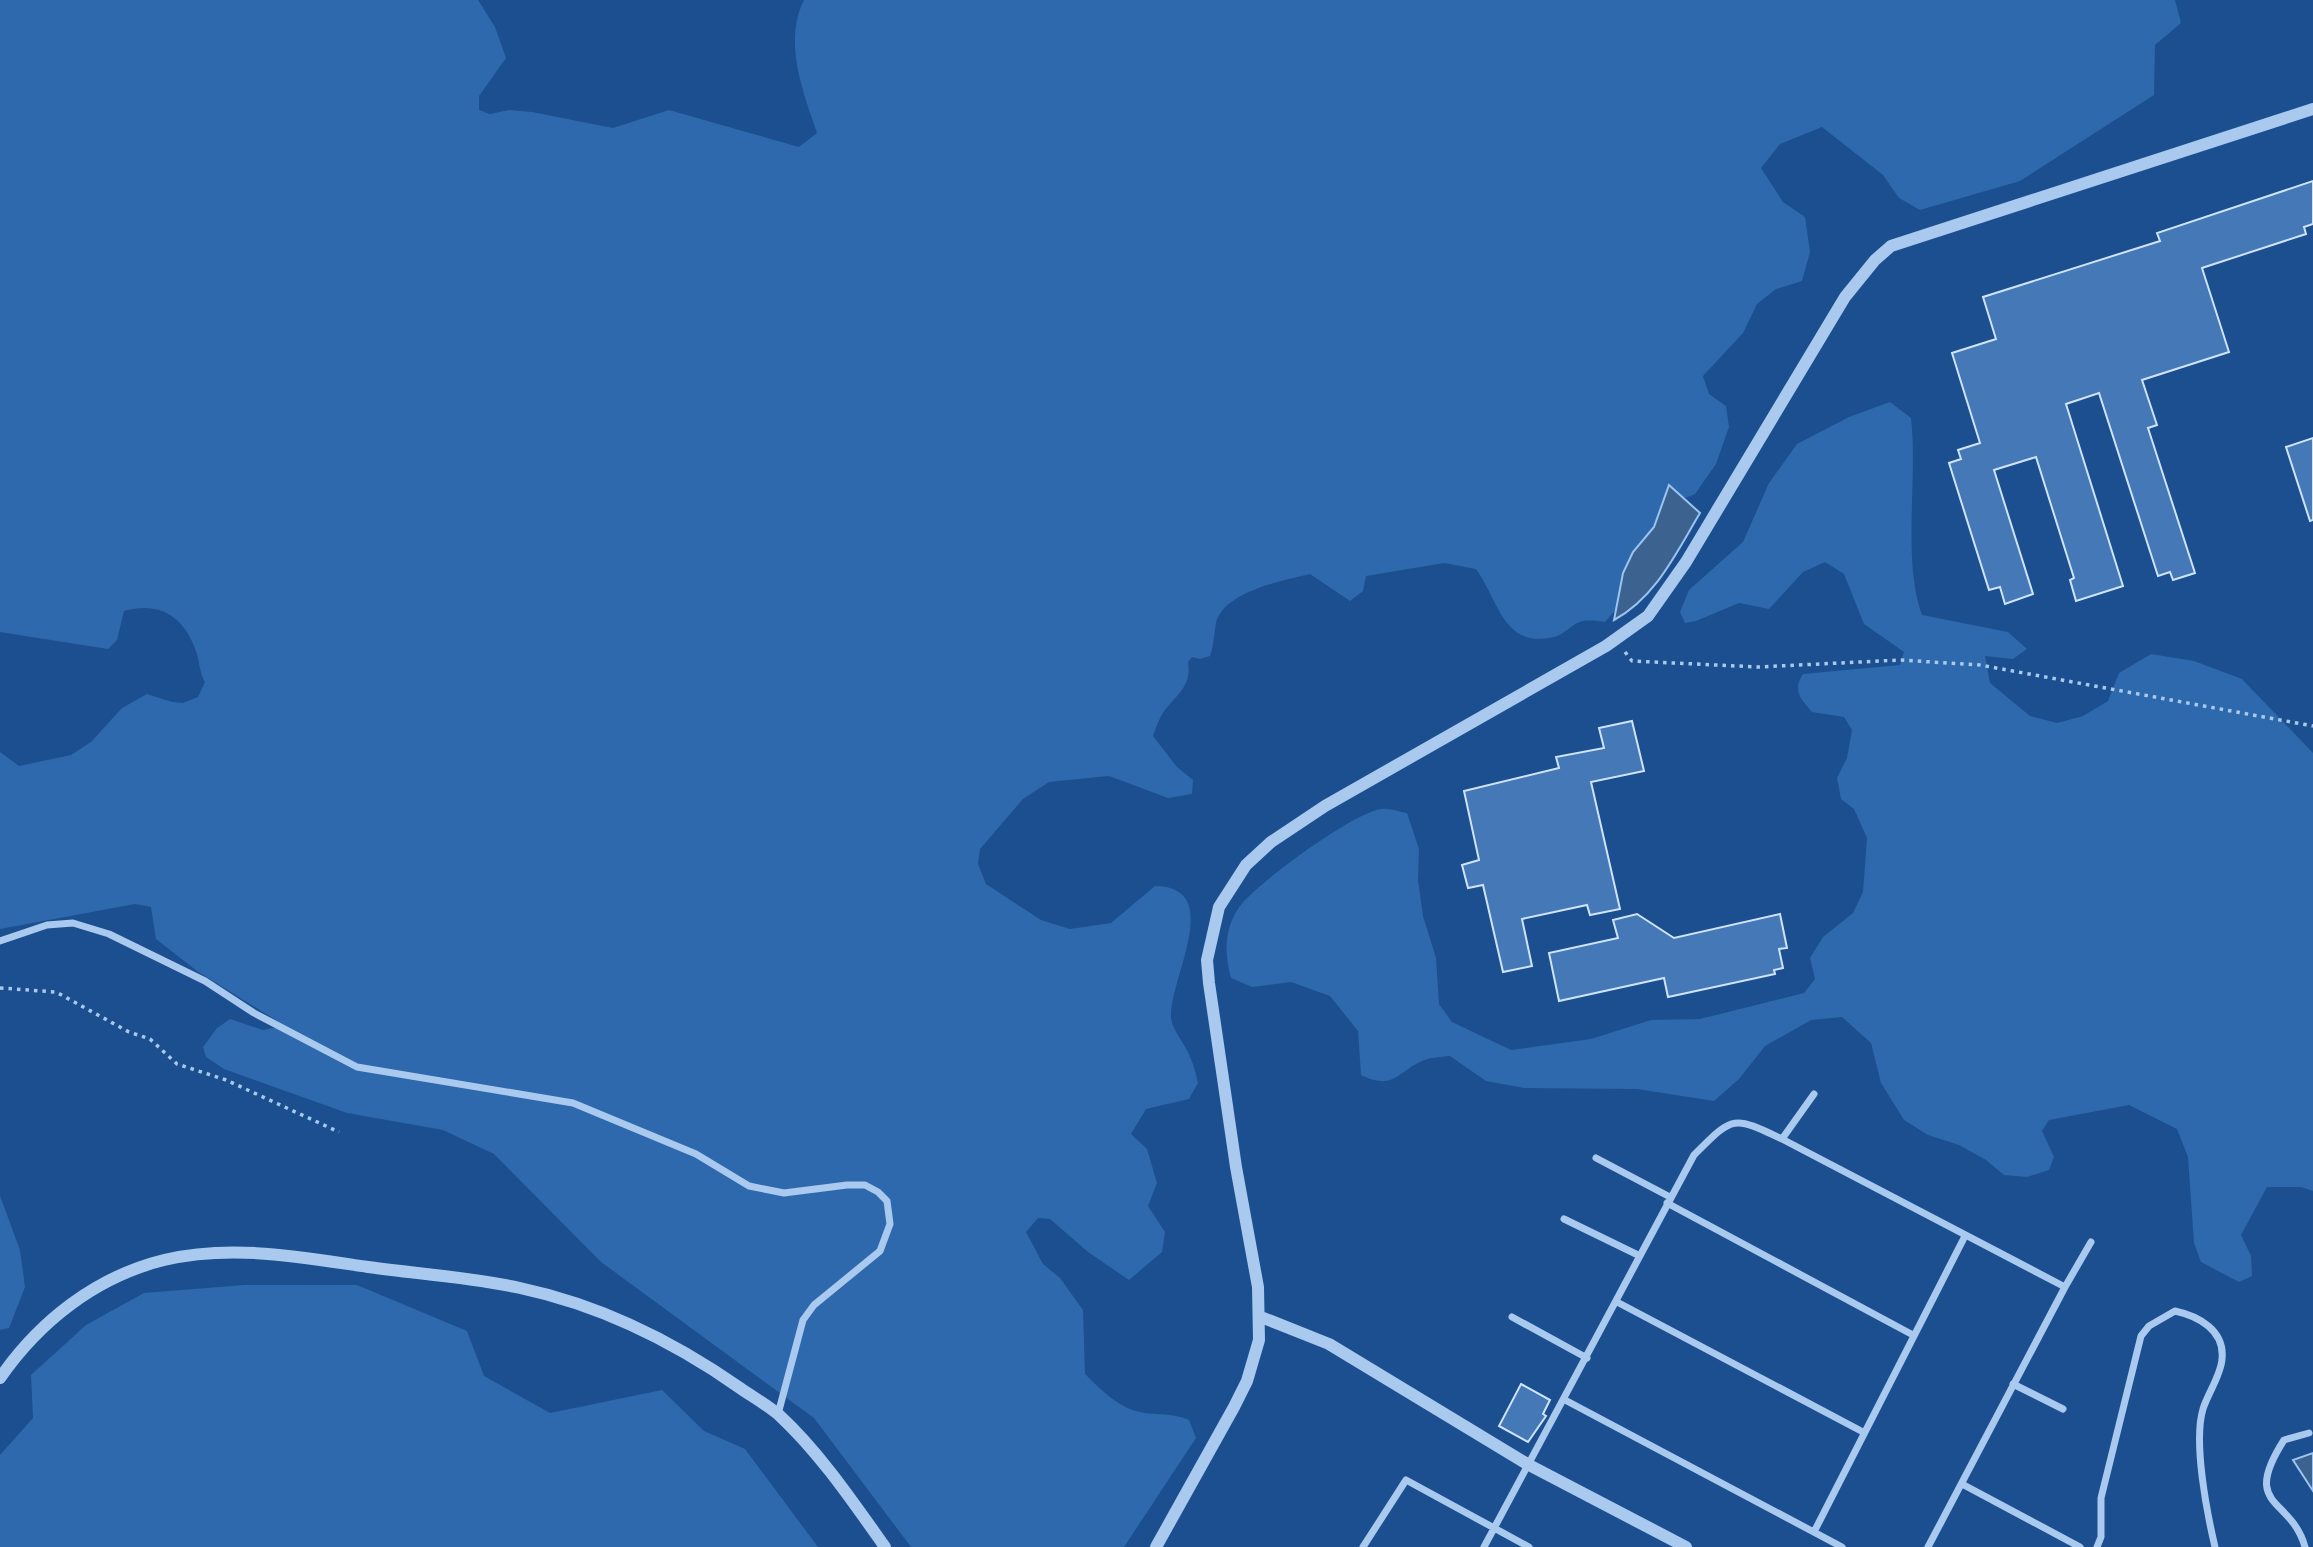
<svg xmlns="http://www.w3.org/2000/svg" width="2313" height="1547" viewBox="0 0 2313 1547" font-family="'IBM Plex Sans',sans-serif">
<rect width="100%" height="100%" fill="#1b4f8f"/>
<!-- green -->
<path fill="#2e69ad" d="M0,0H478L495,27L506,58L479,96V110L490,114L509,110L532,112L613,128L669,110L799,147L817,133C803,92 783,42 804,0H2175L2181,23L2155,45L2154,95L2020,181L1920,210L1899,198L1883,175L1822,127L1780,144L1761,168L1783,202L1805,217L1810,252L1802,281L1776,289L1757,304L1743,333L1703,376L1709,394L1726,406L1729,427L1716,464L1695,494L1673,503L1625,599L1605,622C1598,621 1590,620 1583,621C1573,622 1565,635 1554,637C1503,649 1499,601 1476,569L1444,563L1366,576L1363,591L1350,601L1310,574C1284,580 1223,592 1216,623C1214,635 1214,644 1210,656L1200,659L1192,657L1188,662C1192,685 1178,694 1165,710C1159,718 1156,728 1153,736L1177,767L1193,780L1192,794L1168,798L1109,776L1049,782L1023,799L980,849L978,864L986,884L1041,920L1070,929L1111,923L1155,886C1226,887 1169,979 1171,1018C1172,1030 1186,1045 1190,1057C1194,1065 1196,1074 1198,1083L1189,1099L1146,1109L1131,1134L1147,1149L1157,1183L1148,1206L1165,1232L1162,1252L1129,1280L1088,1252L1050,1219L1038,1218L1026,1232L1043,1264L1060,1278L1083,1310L1085,1374C1100,1389 1119,1408 1140,1412C1158,1416 1170,1412 1189,1420L1196,1438L1124,1547H911L814,1418L601,1262L494,1154L443,1130L347,1113L224,1069L206,1057L203,1047L217,1028L230,1019L263,1030L278,1027L279,1022L197,971L156,939L151,907L135,904L0,929V752L19,766L71,755L91,742L122,708L147,694L172,702L183,703L198,697L205,682C199,672 200,662 196,651C184,616 159,601 124,611L117,640L108,649L0,632Z
M1890,402L1911,418C1918,479 1902,560 1922,615L2008,632L2027,649L2013,659L1985,656L1990,683L2030,716L2057,723L2083,716L2108,701L2119,673L2151,654L2194,661L2242,679L2313,753V1191L2301,1187H2267L2241,1235L2251,1256L2252,1276L2239,1282L2201,1262L2194,1243L2188,1157L2177,1129L2129,1105L2049,1120L2042,1131L2054,1157L2049,1170L2027,1177L2004,1175L1986,1160L1959,1145L1928,1135L1904,1120L1881,1083L1871,1043L1842,1017L1811,1020L1765,1046L1739,1079L1714,1101L1637,1089L1524,1088L1486,1081L1450,1056C1442,1057 1430,1057 1422,1061C1397,1072 1394,1091 1361,1075L1358,1031L1330,996L1291,982L1252,987L1231,978C1224,953 1224,928 1240,906C1256,884 1354,812 1381,809C1389,808 1400,812 1407,813L1419,849L1418,880L1423,916L1436,958L1439,1004L1452,1022L1511,1050L1591,1039L1651,1020L1700,1019L1804,993L1815,979L1810,958L1823,937L1853,913L1863,892L1867,838L1854,809L1841,799L1837,778L1847,758L1852,730L1844,717L1812,712C1801,699 1792,691 1803,674L1900,665L1904,652L1864,624L1844,574L1825,562L1803,572L1769,609L1739,603L1696,621L1685,623L1680,612L1689,590L1743,542L1769,483L1797,444L1849,417Z
M0,1196L20,1250L25,1287L9,1328L0,1330Z
M244,1285H357L467,1331L484,1376L550,1413L662,1390L704,1431L745,1449L818,1547H0V1455L33,1418L31,1375L86,1325L144,1293Z"/>
<!-- water -->
<path fill="#3c6290" stroke="#9cc4f0" stroke-width="2" d="M1669,485L1700,513C1676,553 1656,597 1614,620L1623,573L1633,552L1654,527Z
M2313,1453V1491L2293,1460Z"/>
<!-- building -->
<path fill="#4478b7" stroke="#cfe3fa" stroke-width="2" d="M2313,181V224L2304,227L2306,234L2202,268L2229,352L2142,380L2157,425L2148,428L2195,573L2173,580L2170,572L2158,576L2099,393L2066,404L2123,586L2076,601L2070,580L2074,578L2036,457L1994,470L2033,594L2005,604L2000,587L1989,590L1949,463L1961,459L1958,450L1980,443L1952,353L1996,339L1983,297L2160,241L2157,233Z
M2313,438V520L2310,521L2286,447Z
M1632,721L1644,771L1591,782L1620,909L1590,915L1587,905L1522,919L1532,966L1503,972L1483,885L1468,888L1462,865L1479,860L1464,791L1559,768L1556,757L1604,748L1599,728Z
M1637,914L1674,938L1780,914L1787,948L1779,949L1783,968L1774,970L1775,974L1668,997L1664,978L1559,1001L1549,953L1618,938L1613,920Z
M1521,1384L1550,1400L1543,1414L1546,1416L1528,1442L1499,1426Z"/>
<g fill="none" stroke-linecap="round" stroke-linejoin="round">
<!-- path -->
<path stroke="#a9c9ee" stroke-width="3.5" stroke-dasharray="3.5 5" stroke-linecap="butt" d="M1625,652L1632,661L1758,667L1900,660L1980,665L2313,726
M0,988L56,992L129,1032L150,1039L177,1064L226,1080L339,1132"/>
<!-- minor -->
<path stroke="#a9c9ee" stroke-width="7" d="M0,941L47,925L73,923L109,934L205,981L254,1013L357,1067L573,1103L696,1154L749,1186L784,1193L847,1185H865L878,1192L887,1201L890,1224L880,1251L814,1305L803,1320L778,1414
M1782,1139L1814,1094
M1596,1158L1670,1197
M1667,1203L1913,1335
M1564,1219L1640,1256
M2065,1287L2091,1242
M1617,1302L1863,1432
M1512,1317L1587,1358
M2013,1384L2063,1409
M1565,1400L1842,1547
M1962,1484L2080,1547
M1814,1532L1965,1236
M1363,1547L1406,1480L1529,1547
M1484,1547L1694,1155C1733,1116 1732,1115 1782,1139L2065,1287L1928,1547
M2097,1547L2101,1537V1498L2141,1336L2149,1326L2175,1311C2198,1316 2225,1330 2222,1359C2221,1375 2208,1393 2203,1409C2193,1442 2207,1513 2215,1547
M2305,1547C2291,1496 2240,1509 2284,1440L2309,1433"/>
<!-- tertiary -->
<path stroke="#a9c9ee" stroke-width="12" d="M1261,1317L1329,1344L1529,1465L1686,1547
M0,1378C39,1322 95,1277 164,1260C232,1244 300,1257 368,1267C418,1274 471,1277 520,1288C600,1305 673,1341 740,1388C753,1397 767,1405 779,1415C820,1453 853,1502 885,1547
M1156,1547L1234,1407L1247,1381L1259,1340L1258,1287L1236,1167L1209,983L1207,960L1219,907L1246,865L1271,842L1325,806L1606,646L1648,616L1686,562L1845,297L1875,260L1891,246L2313,109"/>
</g>
</svg>
